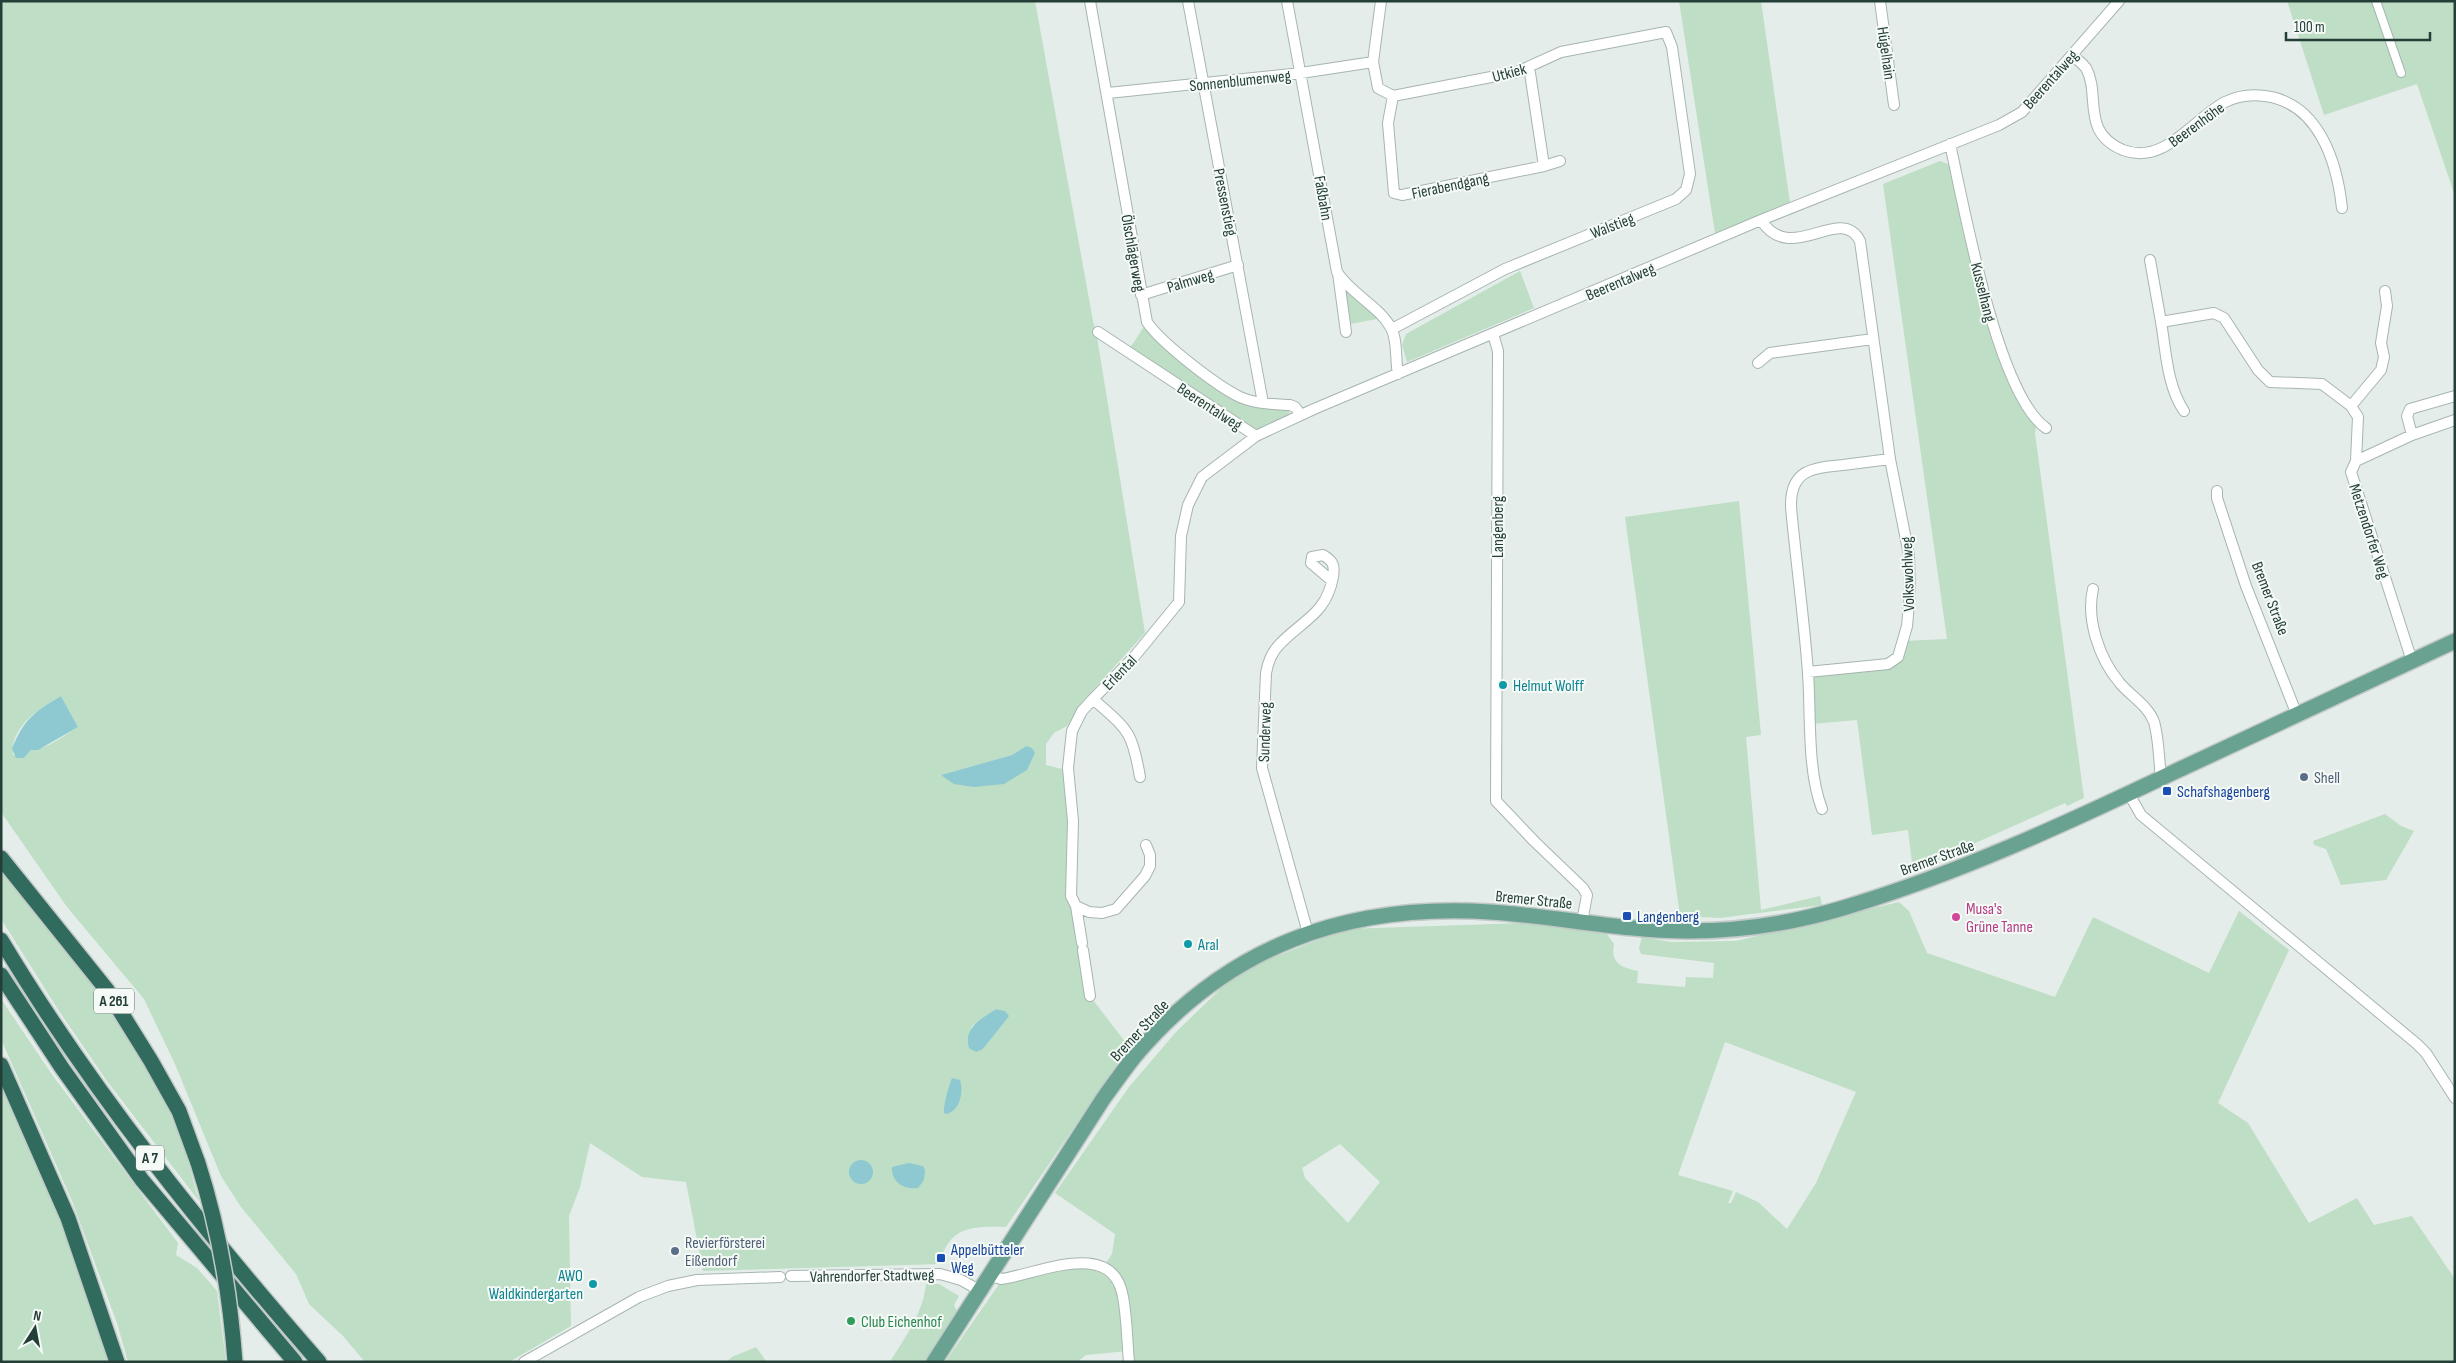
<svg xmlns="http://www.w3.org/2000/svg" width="2456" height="1363" viewBox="0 0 2456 1363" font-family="'Sofia Sans Condensed',sans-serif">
<rect width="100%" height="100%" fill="#e4ede9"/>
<!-- green -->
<path fill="#bedec5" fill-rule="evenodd" d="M1,1H1035L1093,321L1097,337L1145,633L1083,701L1067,726L1054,733L1046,744V765L1066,770L1077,916L1090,996L1129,1047L1006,1227C973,1226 948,1226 940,1264L703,1271L686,1182L642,1177L590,1143L580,1187L569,1216L571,1326L509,1362H365L343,1336L309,1304L296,1274L241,1207L221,1176L175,1064L144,999L67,907L1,812ZM61,696L78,727C63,736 48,749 31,750L24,758L13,755C10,726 40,708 61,696ZM1026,746L974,787L941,775L1012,755ZM996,1009L1005,1011L1008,1016L983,1049L971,1027Z
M1679,1H1761L1790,203L1715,233Z
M2287,1H2455V196L2417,84L2324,115Z
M1940,161L1955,167L1992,325L2037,421L2035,433L2084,798L2067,806L2065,803L1913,871L1908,830L1872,835L1857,720L1811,724L1808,672L1888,664L1904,641L1947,639L1883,184Z
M1520,271L1534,308L1407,362L1402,345L1406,334Z
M1353,290L1382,318L1345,325L1340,291Z
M1147,322L1152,330L1240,397L1290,405L1289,416L1256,436L1128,351Z
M1739,501L1761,735L1746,737L1761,910L1820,896L1822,905L1720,918L1680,916L1625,517Z
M2385,814L2401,826L2414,831L2386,880L2341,885L2326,849L2314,845L2313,841Z
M1,868C67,950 136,1031 177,1129C187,1151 192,1178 199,1201L107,1081L59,1011L1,919Z
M1899,902L1909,911L1927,953L2055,997L2093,917L2209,973L2239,911L2289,950L2218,1103L2248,1123L2309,1223L2357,1198L2374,1225L2412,1216L2455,1279V1362H1128L1127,1351L1086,1355L1077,1362H945L1004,1277L1077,1264L1104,1266L1112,1254L1115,1234L1055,1193L1129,1087L1176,1032L1239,971L1346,929L1525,923L1606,933L1614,944C1610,963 1622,968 1638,971L1637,983L1685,987L1686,977L1713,978L1714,963L1641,954L1639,948L1642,937L1671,942L1736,941ZM1725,1042L1856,1092L1816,1183L1787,1229L1758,1202L1736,1192L1731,1203H1728L1733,1191L1678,1175ZM1340,1144L1380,1182L1348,1223L1305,1178L1302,1168Z
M1,999L53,1076L178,1243L176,1255L197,1268L217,1291L226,1362H128L117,1323L72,1201L1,1039Z
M1,1079L37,1159L113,1362H1Z
M926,1284H939L959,1296L954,1305L957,1311L925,1362H890C905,1337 923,1314 926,1284Z
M756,1347L766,1361L726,1362L732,1357Z"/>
<!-- water -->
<path fill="#8ec9d1" d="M61,696L78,727L38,750H31L24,758H16L12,749C23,720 35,711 61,696Z
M1026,746L1032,748L1035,753L1027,770L1004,784L974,787L954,784L941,775L1012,755Z
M996,1009L1005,1011L1009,1016L983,1049L976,1052L969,1048C963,1028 981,1019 996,1009Z
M952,1078L960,1080C964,1091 960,1111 947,1114L944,1113C943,1106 949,1085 952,1078Z
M849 1172a12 12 0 1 1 24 0a12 12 0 1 1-24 0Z
M909,1163L923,1166L925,1170L924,1180L918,1188C905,1190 891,1183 892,1167Z"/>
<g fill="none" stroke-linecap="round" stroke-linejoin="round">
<defs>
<path id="pedestrian" d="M2376,1L2401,73"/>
<path id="minor" d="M1090,1L1147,322C1161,343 1217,386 1240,397C1256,404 1273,404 1290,405L1295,407L1301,415
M1188,1L1263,403
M1287,1L1337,272C1351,294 1379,306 1391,328C1398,341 1395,360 1398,374
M1381,1L1373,62L1378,88L1393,96L1517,72L1561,52L1666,32L1672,47L1690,174L1686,190L1676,199L1505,269L1392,329
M1880,1L1894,105
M2072,56C2077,59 2082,63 2086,68C2101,95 2080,132 2123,150C2164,166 2193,119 2225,102C2237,96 2252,94 2265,96C2319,103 2337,162 2342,208
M1527,69L1530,73L1544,166L1560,161
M1108,93L1301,73L1373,62
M1393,96L1388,123L1394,193L1402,195L1544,166
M1950,144C1964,206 1997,394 2046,428
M1761,220C1791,267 1840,203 1860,241L1890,459L1909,555L1910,594L1907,626L1898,657L1888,664L1808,672
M2150,260L2161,322
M1338,273L1346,332
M1141,295L1238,265
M1098,332L1256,436
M1493,334L1498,351L1496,801L1534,841L1583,888L1587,895L1582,922
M1758,363L1770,353L1873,339
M2351,406L2381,370L2384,357L2381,343L2387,306L2385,291
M2184,411C2167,386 2166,351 2161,322L2214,313L2224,318L2258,370L2270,382L2322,384L2351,406L2358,417L2356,461L2351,472L2412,661
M2412,435L2407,416L2410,409L2455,396
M2356,461L2412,435L2455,420
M2217,491V498L2246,586L2297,715
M2093,589C2086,619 2099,658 2119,682C2129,695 2148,705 2154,722C2159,739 2159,761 2161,779
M1093,699C1128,730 1132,730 1140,777
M2129,794L2141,815L2417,1044L2426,1053L2455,1098
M1822,809C1807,770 1811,715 1808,673C1804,618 1796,562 1791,507C1790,469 1813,468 1843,465C1859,463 1875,461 1890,459
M1076,906L1089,912L1102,913L1116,909L1145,876L1150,866V855L1146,845
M1308,933L1262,768L1266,673C1268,662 1271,653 1279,645C1302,620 1326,615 1333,577C1335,565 1333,561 1323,555L1312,557L1311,563L1332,581
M1082,943L1076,906L1071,896L1073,821L1068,768L1072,731L1082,711L1093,699L1134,657L1179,602L1181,536L1188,505L1202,477L1256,436L1314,409L1761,220L1999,125L2022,112L2119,1
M1083,950L1090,996
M988,1275L1001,1279C1039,1274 1113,1237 1123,1297C1127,1318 1127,1340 1129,1362
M791,1276L940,1274L961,1280L979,1290
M524,1362L639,1297L668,1286L697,1280L780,1277"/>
<path id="primary" d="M934,1362L1103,1099C1113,1085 1123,1071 1134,1057C1227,946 1346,903 1490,912C1556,916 1622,931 1689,931C1742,931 1793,923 1843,908C1957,874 2065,824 2172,773C2267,729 2361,685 2455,641"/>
<path id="motorway" d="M1,858L107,990L151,1061L179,1111L198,1163
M1,940C92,1092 203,1229 319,1362
M1,975L62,1068L142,1180L295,1362
M1,1065L68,1218L117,1362"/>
</defs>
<!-- pedestrian casing -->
<use href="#pedestrian" stroke="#a7b5b0" stroke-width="10"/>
<!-- minor casing -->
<use href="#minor" stroke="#a7b5b0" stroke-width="12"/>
<!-- primary casing -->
<use href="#primary" stroke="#c2c9c7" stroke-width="18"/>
<!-- motorway casing -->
<use href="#motorway" stroke="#c2c9c7" stroke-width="18"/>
<!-- pedestrian -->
<use href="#pedestrian" stroke="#fff" stroke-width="8"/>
<!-- minor -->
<use href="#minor" stroke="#fff" stroke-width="10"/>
<!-- primary -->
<use href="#primary" stroke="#6aa291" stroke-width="15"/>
<!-- motorway -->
<use href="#motorway" stroke="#306b5d" stroke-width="15"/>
<defs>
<path id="motorway-bridge" d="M198,1163C219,1228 230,1293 235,1362"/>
</defs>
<!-- motorway-bridge casing -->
<use href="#motorway-bridge" stroke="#c2c9c7" stroke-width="18" stroke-linecap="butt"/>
<!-- motorway-bridge -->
<use href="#motorway-bridge" stroke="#306b5d" stroke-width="15"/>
</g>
<!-- markers -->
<g fill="#0f9aa8" stroke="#f5faf7" stroke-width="2">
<circle cx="1503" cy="685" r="5"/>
<circle cx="1188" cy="944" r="5"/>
<circle cx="593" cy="1284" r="5"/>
</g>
<g fill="#5c6f8a" stroke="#f5faf7" stroke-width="2">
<circle cx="2304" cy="777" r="5"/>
<circle cx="675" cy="1251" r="5"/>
</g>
<g fill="#1a4fb4" stroke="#f5faf7" stroke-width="2">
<rect x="2162" y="786" width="10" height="10" rx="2.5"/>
<rect x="1622" y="911" width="10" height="10" rx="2.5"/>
<rect x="936" y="1253" width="10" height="10" rx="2.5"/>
</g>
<circle fill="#d1479c" stroke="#f5faf7" stroke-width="2" cx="1956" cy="917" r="5"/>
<circle fill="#2e9e5b" stroke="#f5faf7" stroke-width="2" cx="851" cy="1321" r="5"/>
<g text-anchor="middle" stroke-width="4" stroke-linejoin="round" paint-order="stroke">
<!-- shield labels -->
<g fill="#f5faf7" stroke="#637771" stroke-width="1">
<rect x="94" y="988.5" width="40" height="25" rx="4"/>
<rect x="136" y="1145.5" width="28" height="25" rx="4"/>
</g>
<g font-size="15" font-weight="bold" fill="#243f37">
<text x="114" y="1006">A 261</text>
<text x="150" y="1163">A 7</text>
</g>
<!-- street labels -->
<g font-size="16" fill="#243f37" stroke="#f5faf7">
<text transform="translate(1887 53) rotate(82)" y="6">Hügelhain</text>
<text transform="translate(1509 72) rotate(-15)" y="6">Utkiek</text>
<text transform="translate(2050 79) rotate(-48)" y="6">Beerentalweg</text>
<text transform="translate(1240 80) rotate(-6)" y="6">Sonnenblumenweg</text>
<text transform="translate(2196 124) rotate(-36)" y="6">Beerenhöhe</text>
<text transform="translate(1450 185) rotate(-12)" y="6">Fierabendgang</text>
<text transform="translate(1324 198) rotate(80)" y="6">Faßbahn</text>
<text transform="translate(1226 202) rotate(79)" y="6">Pressenstieg</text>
<text transform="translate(1612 225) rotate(-21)" y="6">Walstieg</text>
<text transform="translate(1134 253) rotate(80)" y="6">Ölschlägerweg</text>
<text transform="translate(1190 280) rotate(-17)" y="6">Palmweg</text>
<text transform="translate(1620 281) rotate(-23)" y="6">Beerentalweg</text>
<text transform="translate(1984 292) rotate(76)" y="6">Kusselhang</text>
<text transform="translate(1210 406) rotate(33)" y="6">Beerentalweg</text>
<text transform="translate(1497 527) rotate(-90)" y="6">Langenberg</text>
<text transform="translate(2370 531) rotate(72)" y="6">Metzendorfer Weg</text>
<text transform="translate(1907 574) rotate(-92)" y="6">Volkswohlweg</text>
<text transform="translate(2271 598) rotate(69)" y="6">Bremer Straße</text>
<text transform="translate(1119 672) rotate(-46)" y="6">Erlental</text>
<text transform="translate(1264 732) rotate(-88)" y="6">Sunderweg</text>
<text transform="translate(1937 857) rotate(-20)" y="6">Bremer Straße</text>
<text transform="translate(1534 899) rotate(6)" y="6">Bremer Straße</text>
<text transform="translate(1139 1030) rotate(-47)" y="6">Bremer Straße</text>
<text transform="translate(872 1275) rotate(-1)" y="6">Vahrendorfer Stadtweg</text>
</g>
<!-- culture labels -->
<g font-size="16" fill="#0d838f" stroke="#f5faf7" text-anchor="start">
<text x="1513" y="691">Helmut Wolff</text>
<text x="1198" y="950">Aral</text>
<text x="583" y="1281" text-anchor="end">AWO<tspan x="583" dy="18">Waldkindergarten</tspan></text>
</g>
<!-- service labels -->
<g font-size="16" fill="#4e5e75" stroke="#f5faf7" text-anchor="start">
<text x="2314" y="783">Shell</text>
<text x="685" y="1248">Revierförsterei<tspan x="685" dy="18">Eißendorf</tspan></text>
</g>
<!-- transit labels -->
<g font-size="16" fill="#164399" stroke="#f5faf7" text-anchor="start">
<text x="2177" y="797">Schafshagenberg</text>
<text x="1637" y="922">Langenberg</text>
<text x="951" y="1255">Appelbütteler<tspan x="951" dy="18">Weg</tspan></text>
</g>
<!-- hotel labels -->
<g font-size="16" fill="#b23c85" stroke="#f5faf7" text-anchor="start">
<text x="1966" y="914">Musa's<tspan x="1966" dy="18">Grüne Tanne</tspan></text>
</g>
<!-- leisure labels -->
<g font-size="16" fill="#27864d" stroke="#f5faf7" text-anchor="start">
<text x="861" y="1327">Club Eichenhof</text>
</g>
</g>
<!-- border -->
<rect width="2456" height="1363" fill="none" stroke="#243f37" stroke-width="5"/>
<!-- north arrow -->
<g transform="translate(35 1328) rotate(11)" stroke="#f5faf7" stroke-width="4" paint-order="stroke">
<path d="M0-4L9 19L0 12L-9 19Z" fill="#243f37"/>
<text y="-8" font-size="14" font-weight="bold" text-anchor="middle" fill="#243f37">N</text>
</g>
<!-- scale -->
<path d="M2286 32v8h144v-8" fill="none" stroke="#243f37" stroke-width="2.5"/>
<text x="2294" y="32" font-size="15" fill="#243f37" stroke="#f5faf7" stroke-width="4" paint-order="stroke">100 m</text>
</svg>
